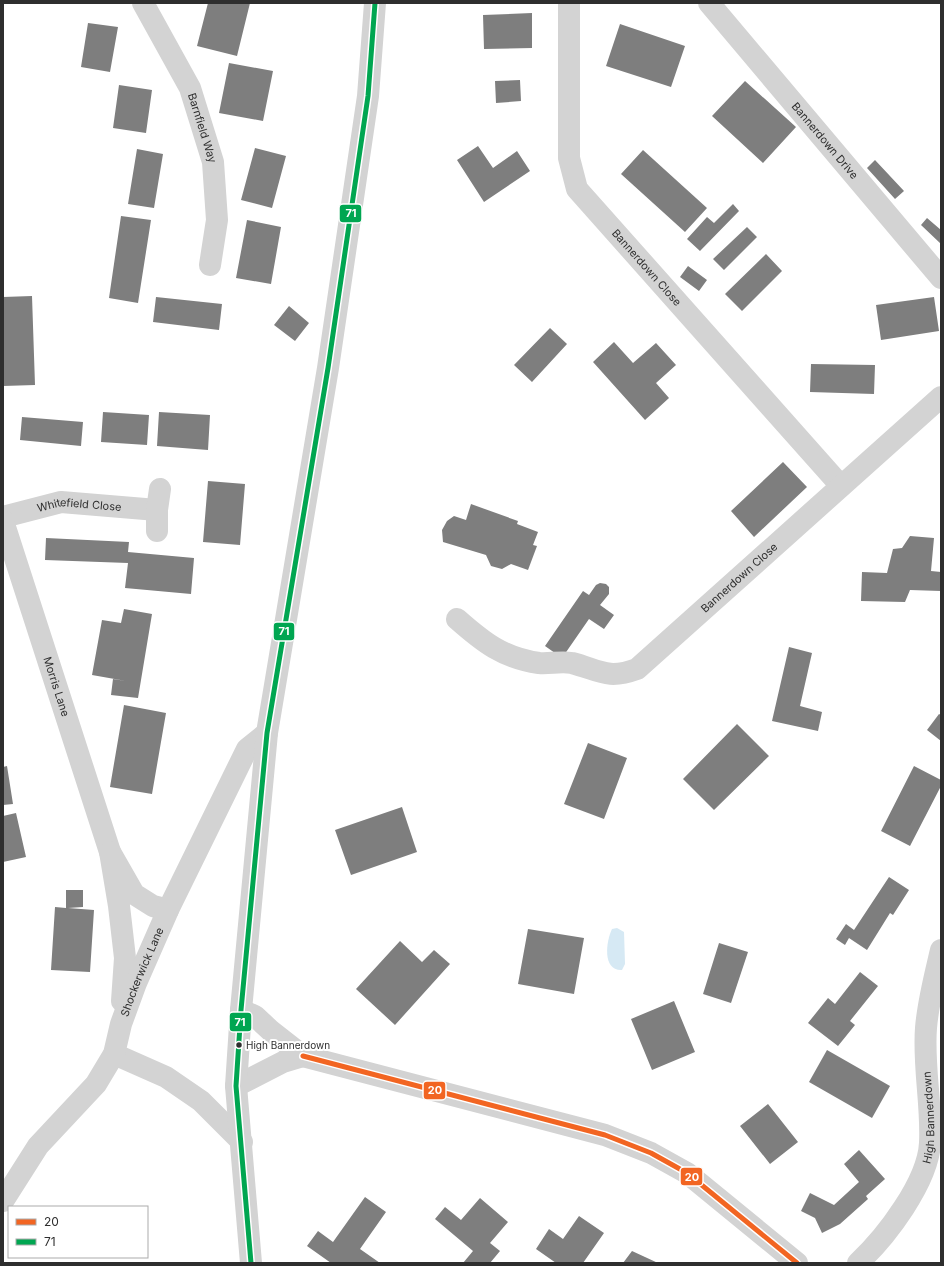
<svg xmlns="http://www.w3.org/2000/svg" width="944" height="1266" viewBox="0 0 944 1266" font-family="Inter,sans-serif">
<rect width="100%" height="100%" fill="#fff"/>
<!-- water -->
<path fill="#d6e9f4" d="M617,928L624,932L625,964L622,970C602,971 606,941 612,929Z"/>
<!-- building -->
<path fill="#7e7e7e" d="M208,3H250L237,56L197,46Z
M532,13V48L484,49L483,15Z
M88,23L118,27L110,72L81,67Z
M620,24L685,46L671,87L606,66Z
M229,63L273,71L263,121L219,113Z
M520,80L521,101L496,103L495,81Z
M745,81L796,127L763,163L712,116Z
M119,85L152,90L146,133L113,128Z
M478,146L493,168L517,151L530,171L484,202L457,160Z
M255,148L286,156L272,208L241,200Z
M137,149L163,154L154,208L128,204Z
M643,150L707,208L685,232L621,174Z
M875,160L904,191L895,199L867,168Z
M733,204L739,211L700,251L687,239L707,217L714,223Z
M121,216L151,220L138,303L109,298Z
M927,218L941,230V244L921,225Z
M247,220L281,227L271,284L236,278Z
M747,227L757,237L724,270L713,259Z
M766,254L782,271L742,311L725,294Z
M688,266L707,280L699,291L680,277Z
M32,296L35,385L3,386V297Z
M156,297L222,304L219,330L153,322Z
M934,297L939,331L881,340L876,305Z
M289,306L309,323L295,341L274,325Z
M550,328L567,344L532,382L514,365Z
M614,342L633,363L656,343L676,365L656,383L669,398L645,420L593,362Z
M811,364L875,365L874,394L810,392Z
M103,412L149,415L147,445L101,442Z
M159,412L210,415L208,450L157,446Z
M22,417L83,422L81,446L20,440Z
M783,462L807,487L754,537L731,511Z
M208,481L245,484L240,545L203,542Z
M471,504L518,521L517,524L538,532L533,545L537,546L528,570L511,564L502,569L491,566L486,555L443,542L442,530L447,521L454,516L466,520Z
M910,536L934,538L931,571L941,572V591L910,590L905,602L861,601L862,572L887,573L893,549L902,548Z
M46,538L129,542L128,552L194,558L191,594L125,588L128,563L45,560Z
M600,583L606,584L609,587V594L600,605L614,615L604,629L589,619L562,658L545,646L583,591L589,595L596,585Z
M124,609L152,614L138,698L111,695L113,679L126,681L92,675L102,620L121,623Z
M789,647L812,653L800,706L822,712L818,731L772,721Z
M124,705L166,713L152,794L110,787Z
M939,714L941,715V741L927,730Z
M737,724L769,756L714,810L683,779Z
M588,743L627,758L604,819L564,804Z
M7,766L13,804L3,805V767Z
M914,766L941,780V786L910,846L881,831Z
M402,807L417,852L351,875L335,830Z
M16,813L26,857L3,862V816Z
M889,877L909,890L893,915L890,913L867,950L849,938L845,945L836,939L846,924L854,930Z
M66,890H83V907L68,908L94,910L90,972L51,970L55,907L66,908Z
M528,929L584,938L574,994L518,984Z
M400,941L422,962L434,950L450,964L395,1025L356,989Z
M719,943L748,952L731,1003L703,994Z
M860,972L878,986L850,1021L855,1025L838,1046L808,1023L828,998L835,1004Z
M674,1001L695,1052L652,1070L631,1019Z
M827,1050L890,1086L872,1118L809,1082Z
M768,1104L798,1142L770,1164L740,1126Z
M859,1150L885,1179L866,1196L868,1199L840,1224L822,1233L815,1218L801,1211L810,1193L834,1205L859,1182L844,1164Z
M365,1197L386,1212L360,1249L380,1263H331L307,1246L318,1231L333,1242Z
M480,1198L508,1222L490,1243L500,1251L490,1263H463L473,1251L435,1219L445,1207L461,1220Z
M579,1216L604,1233L583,1263H556L536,1249L549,1229L563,1239Z
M632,1251L658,1263H623Z"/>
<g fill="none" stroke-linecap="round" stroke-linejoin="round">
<!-- minor -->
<g stroke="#d3d3d3" stroke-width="22">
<path id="s1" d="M143,3L190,88L213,162L217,220L210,265"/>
<path id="s2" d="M569,3V158L577,189L841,486"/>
<path id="s3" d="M709,3L941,278"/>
<path id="s4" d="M3,517L61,502L157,510"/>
<path id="s5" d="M3,521L110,852"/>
<path d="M157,531V510L160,489"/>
<path id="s6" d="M457,619C483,642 503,658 539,663C549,664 561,661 572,663C599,670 607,680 637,669L941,397"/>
<path d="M122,1001L125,958L119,906L110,852L134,894L153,906L168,910"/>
<path d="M114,1054L166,1077L201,1101L242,1142"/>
<path d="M303,1056L605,1135L651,1153L687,1173L797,1263"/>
<path d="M236,1086L283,1062L303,1056L271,1031L255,1016L241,1010"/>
<path id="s7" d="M3,1201L38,1146L96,1084L114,1054L121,1024L136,983L168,910L247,749L267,733"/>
<path d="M251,1263L236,1086L241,1010L267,733L328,368L368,96L375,3"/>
<path id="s8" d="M858,1263C886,1237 928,1182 930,1143C932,1105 923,1066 926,1028C928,1002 935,976 941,950"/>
</g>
<defs>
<path id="bus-1" d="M303,1056L605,1135L651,1153L687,1173L797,1263"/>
<path id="bus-2" d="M251,1263L236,1086L241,1010L267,733L328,368L368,96L375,3"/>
</defs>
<!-- bus-1 casing -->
<use href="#bus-1" stroke="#fff" stroke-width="8"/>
<!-- bus-2 casing -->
<use href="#bus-2" stroke="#fff" stroke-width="8"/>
<!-- bus-1 -->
<use href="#bus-1" stroke="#f26522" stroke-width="5"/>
<!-- bus-2 -->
<use href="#bus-2" stroke="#00a651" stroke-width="5"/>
</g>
<!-- markers -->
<circle fill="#2e2e2e" stroke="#fff" stroke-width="1.5" cx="239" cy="1045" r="3.5"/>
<g text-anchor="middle" stroke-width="4" stroke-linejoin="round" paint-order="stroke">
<!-- bus labels -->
<g font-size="10" fill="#2e2e2e" stroke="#fff" text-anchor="start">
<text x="246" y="1049">High Bannerdown</text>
</g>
<!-- street labels -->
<g font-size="11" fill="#2e2e2e" stroke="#fff">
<text dy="4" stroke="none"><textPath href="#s1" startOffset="139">Barnfield Way</textPath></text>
<text dy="4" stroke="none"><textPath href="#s3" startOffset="180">Bannerdown Drive</textPath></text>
<text dy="4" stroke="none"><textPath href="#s2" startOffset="292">Bannerdown Close</textPath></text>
<text dy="4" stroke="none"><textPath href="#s4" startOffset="78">Whitefield Close</textPath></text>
<text dy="4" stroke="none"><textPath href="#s6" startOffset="332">Bannerdown Close</textPath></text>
<text dy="4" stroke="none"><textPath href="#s5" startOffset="174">Morris Lane</textPath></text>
<text dy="4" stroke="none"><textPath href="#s7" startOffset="272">Shockerwick Lane</textPath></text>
<text dy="4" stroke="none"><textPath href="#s8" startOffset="168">High Bannerdown</textPath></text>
</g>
</g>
<g stroke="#fff" stroke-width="1.5">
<rect x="339" y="204" width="23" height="19" rx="4" fill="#00a651"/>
<rect x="273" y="622" width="22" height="19" rx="4" fill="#00a651"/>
<rect x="229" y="1012" width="23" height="20" rx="4" fill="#00a651"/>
<rect x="423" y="1081" width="23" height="19" rx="4" fill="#f26522"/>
<rect x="680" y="1167" width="23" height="19" rx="4" fill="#f26522"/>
</g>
<g font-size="11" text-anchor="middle" font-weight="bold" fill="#fff">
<text x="351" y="217">71</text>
<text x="284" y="635">71</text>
<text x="240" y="1026">71</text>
<text x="435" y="1094">20</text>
<text x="692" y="1181">20</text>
</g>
<!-- border -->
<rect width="944" height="1266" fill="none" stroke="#2e2e2e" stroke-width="8"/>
<!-- legend -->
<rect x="8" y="1206" width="140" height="52" fill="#ffffff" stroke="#ababab"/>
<rect x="16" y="1219" width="20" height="6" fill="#f26522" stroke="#ababab"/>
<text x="44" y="1226" font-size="12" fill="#2e2e2e">20</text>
<rect x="16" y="1239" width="20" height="6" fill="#00a651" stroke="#ababab"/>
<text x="44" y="1246" font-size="12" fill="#2e2e2e">71</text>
</svg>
